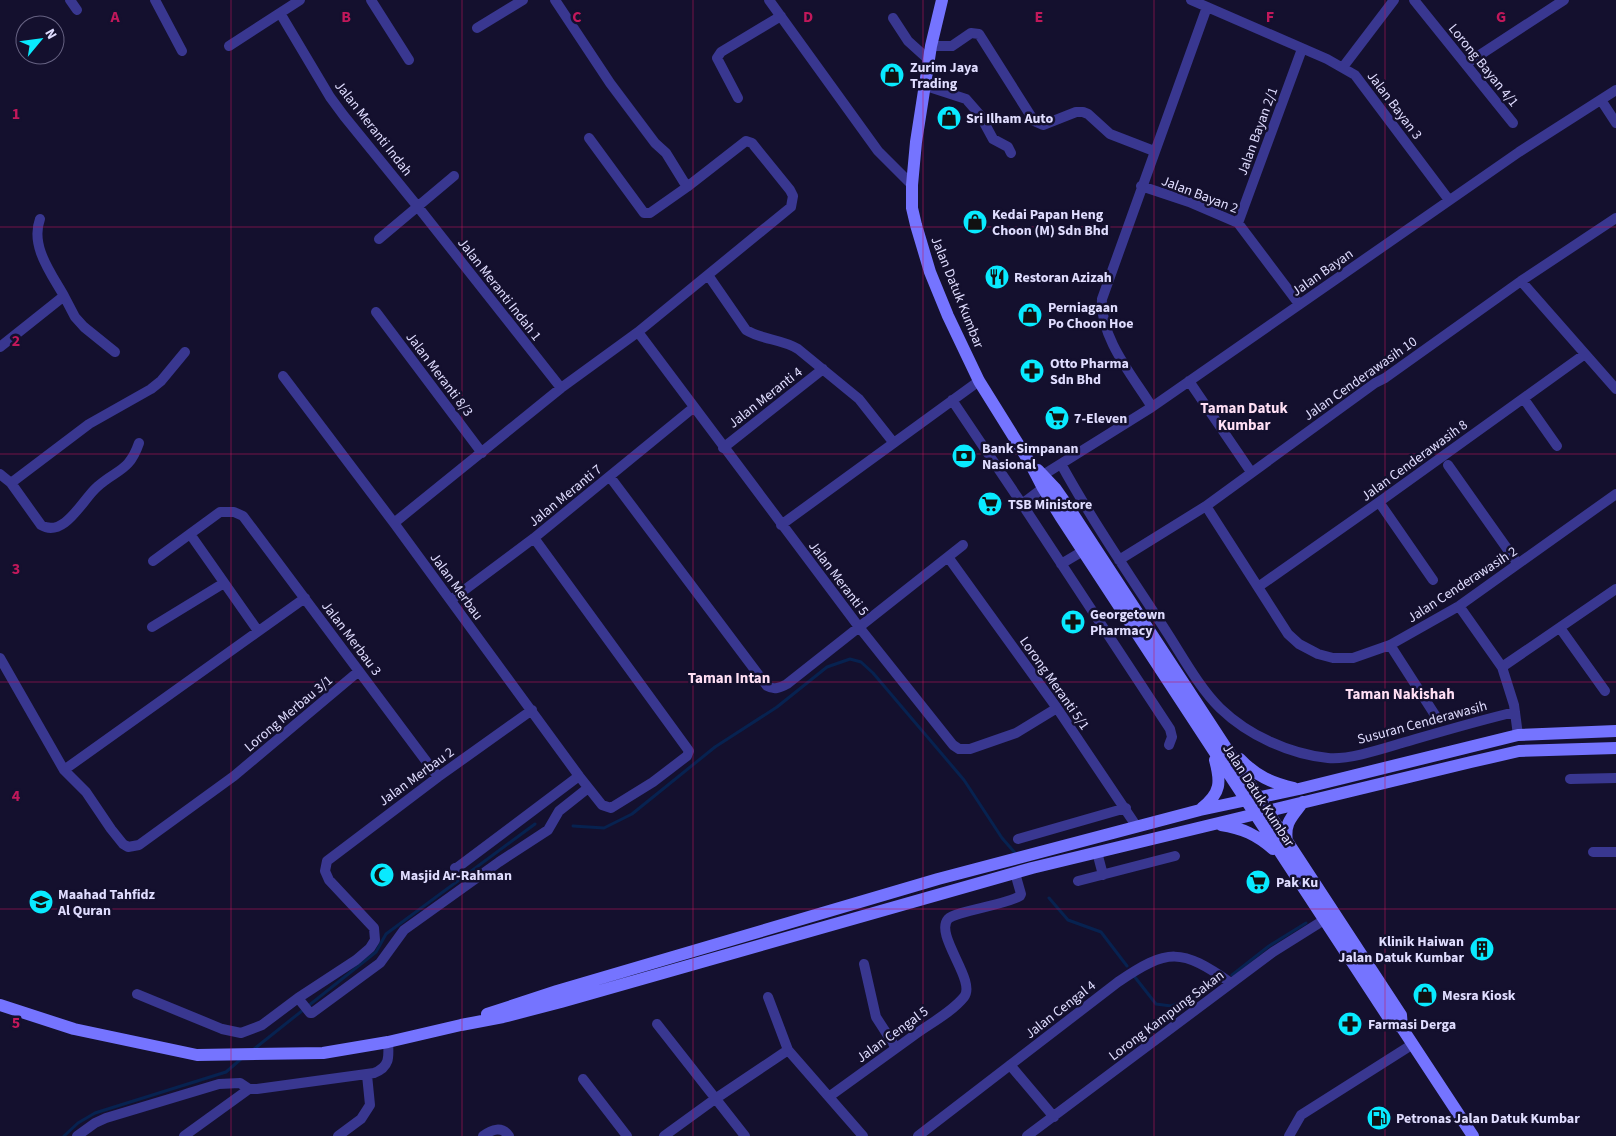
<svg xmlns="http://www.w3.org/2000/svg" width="1616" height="1136" viewBox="0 0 1616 1136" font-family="'Source Sans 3',sans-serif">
<rect width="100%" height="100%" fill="#14102e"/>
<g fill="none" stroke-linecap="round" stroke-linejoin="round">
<!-- stream -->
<path stroke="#072250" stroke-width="3" d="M573,826L604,828L632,814L715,747L777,707L827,667L850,659L861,662L873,673L964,780L1002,838L1016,854
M1049,898L1068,920L1101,932L1127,966
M1232,975L1269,946L1306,923
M1134,976L1156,1004L1171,1006L1211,988
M254,1049L376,952L386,934L535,824
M64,1136L78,1123L95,1113L226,1072L241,1059"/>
<!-- street -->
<path stroke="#393790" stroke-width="10" d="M70,0L77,10
M155,0L182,51
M371,0L409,60
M555,0L610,83L655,143L666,153L687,187
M769,0L878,151L912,185
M1191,0L1327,59L1355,75L1449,200
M1414,0L1513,123
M280,13L330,97L344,116L418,207L561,388
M893,18L908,41L929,60
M477,28L523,0
M229,46L300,0
M931,46H952L971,33L979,34L1034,121L1043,125L1076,112H1083L1088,114L1110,134L1154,151
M1466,64L1564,0
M1343,67L1394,0
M926,86L966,99L980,115L993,139L1008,147L1011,153
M738,98L717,58L721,52L781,16
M1601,100L1616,123
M1141,186L1189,202L1238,223L1299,304
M1238,223L1302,49
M379,239L454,176
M708,275L746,330C762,340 782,339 798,349L859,399L893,442
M1521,281L1616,389
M64,296L75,317L84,327L115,352
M376,312L482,453
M638,332L859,627L953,745L959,749H970L1016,733L1057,708
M0,347L64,296C51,273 30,246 40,219
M283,376L394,523L579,776L602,805L611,808L653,782L687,756L689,751L534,538
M1189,381L1251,472
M1524,399L1557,446
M952,400L1022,504L1043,488
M1152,407C1132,375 1100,338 1102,299L1207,7
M723,448L823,369
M1061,464C1093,522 1130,576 1166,631C1181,654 1200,689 1220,708C1248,735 1289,754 1328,758C1348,760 1382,749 1402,743C1440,732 1477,721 1515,712
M1448,465L1518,564
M0,474L11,483L89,424L151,389L161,381L185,352
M1043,475L1152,407L1519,152L1616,90
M610,477L767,686C774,690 780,688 787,684L963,545
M11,483L41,525C64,539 83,499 97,487C117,469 129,472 139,443
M1379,502L1433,580
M1022,504L1170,729L1172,737L1169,745
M1206,506L1288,634L1299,644L1318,654L1333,658H1353L1390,645L1459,606L1616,494
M394,523L561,388L638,332L791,207L793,196L790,190L752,143L746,141L687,187L650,213H644L589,138
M781,525L979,381
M190,534L258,631
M948,557L1057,708L1137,827
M1119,560L1206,506L1375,383L1385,378L1521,281L1616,218
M153,561L220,512H234L243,516L438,777
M1061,564L1083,551
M1258,587L1379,502L1585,354
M451,600L534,538L693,408
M1459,606L1502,667L1514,705L1518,735
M152,627L224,583
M1560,628L1605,691
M1390,645L1435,715
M0,658L64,770L86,792L111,829L123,844L128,847L139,845L234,776L359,671
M1502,667L1616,589
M64,770L305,598
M1570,779L1616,778
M1018,839L1126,808
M1097,852L1103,875
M1593,852H1616
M455,868L458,867L579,776
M1078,881L1175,856
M864,964L876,1017L896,1048
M137,994L222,1029L241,1033L262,1025L298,998L356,960L370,948L375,940L374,928L329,880L325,871L327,861L438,777L532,710
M768,997L788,1050L863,1136
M298,998L310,1013H312L380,963L404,930L499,862L548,830L559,811L588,788
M657,1024L745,1136
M1010,1065L1054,1117
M583,1079L627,1136
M830,1096C858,1076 885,1056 913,1036C929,1024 951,1013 964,997C977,981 934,935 948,919C956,911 1005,905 1020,896L1021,894L1015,873
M77,1136L95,1123L106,1118L219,1084L240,1083L249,1089H257L374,1073C390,1067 389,1057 388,1042
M184,1136L249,1089
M338,1136L361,1119L370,1105L367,1075
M483,1136C492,1129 502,1126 509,1136
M664,1136L715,1099L788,1050
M918,1136L1118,982C1168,948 1181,948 1231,983
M1027,1136L1273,952L1324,920
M1289,1136L1301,1115L1413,1044"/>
<!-- secondary -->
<path stroke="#7574ff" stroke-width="12" d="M942,0L931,46L916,142L912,185V208L916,225L930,272L948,316L979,381L1030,463L1043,488L1060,516L1390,1020L1402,1028L1473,1136
M1038,470L1055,488L1069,508L1401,1015L1402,1028
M1240,759C1256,776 1272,783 1294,788
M1202,808C1221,793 1221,782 1215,760
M1221,825C1242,828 1257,835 1273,849
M1287,842C1284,822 1292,817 1303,802
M0,1005L74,1029L197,1055L323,1053L388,1042L461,1025L503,1017L561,1002L1032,868L1471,762L1519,751L1616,748
M487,1014L557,991L938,879L1200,810L1299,789L1518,735L1616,731"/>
</g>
<!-- grid -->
<path fill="none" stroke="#c2185b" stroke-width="1" stroke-opacity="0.55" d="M231,0V1136M462,0V1136M693,0V1136M923,0V1136M1154,0V1136M1385,0V1136M0,227H1616M0,454H1616M0,682H1616M0,909H1616"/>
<!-- icons -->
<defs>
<symbol id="shop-disc" viewBox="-11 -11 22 22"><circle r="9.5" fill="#09eaff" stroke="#14102e"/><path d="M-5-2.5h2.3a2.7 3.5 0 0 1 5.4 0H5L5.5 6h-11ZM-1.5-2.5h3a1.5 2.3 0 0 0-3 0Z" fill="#111"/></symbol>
<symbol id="restaurant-disc" viewBox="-11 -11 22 22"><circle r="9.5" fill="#09eaff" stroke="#14102e"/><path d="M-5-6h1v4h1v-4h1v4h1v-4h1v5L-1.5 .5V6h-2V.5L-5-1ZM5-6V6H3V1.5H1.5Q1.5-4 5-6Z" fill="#111"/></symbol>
<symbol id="pharmacy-disc" viewBox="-11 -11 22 22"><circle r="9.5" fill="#09eaff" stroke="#14102e"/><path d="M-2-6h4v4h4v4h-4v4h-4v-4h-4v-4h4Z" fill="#111"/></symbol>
<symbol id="supermarket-disc" viewBox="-11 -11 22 22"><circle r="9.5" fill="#09eaff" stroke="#14102e"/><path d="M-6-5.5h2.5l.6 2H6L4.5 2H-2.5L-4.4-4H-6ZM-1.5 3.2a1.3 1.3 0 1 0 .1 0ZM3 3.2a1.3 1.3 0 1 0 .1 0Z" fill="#111"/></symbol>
<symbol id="bank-disc" viewBox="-11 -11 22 22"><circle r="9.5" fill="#09eaff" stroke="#14102e"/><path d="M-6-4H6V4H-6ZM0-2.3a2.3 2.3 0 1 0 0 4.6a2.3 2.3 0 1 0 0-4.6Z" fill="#111"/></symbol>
<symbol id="mosque-disc" viewBox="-11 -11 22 22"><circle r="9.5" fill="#09eaff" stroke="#14102e"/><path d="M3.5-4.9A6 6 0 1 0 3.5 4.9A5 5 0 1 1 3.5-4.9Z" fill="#111"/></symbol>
<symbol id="school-disc" viewBox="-11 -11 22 22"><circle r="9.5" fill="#09eaff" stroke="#14102e"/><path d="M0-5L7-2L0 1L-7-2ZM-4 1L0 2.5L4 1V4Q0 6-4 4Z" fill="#111"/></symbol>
<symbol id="building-disc" viewBox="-11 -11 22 22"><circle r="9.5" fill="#09eaff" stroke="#14102e"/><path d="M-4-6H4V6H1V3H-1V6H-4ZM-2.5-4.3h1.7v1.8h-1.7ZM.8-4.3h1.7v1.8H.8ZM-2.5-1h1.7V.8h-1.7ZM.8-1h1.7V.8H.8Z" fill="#111"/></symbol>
<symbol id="fuel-disc" viewBox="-11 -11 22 22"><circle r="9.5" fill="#09eaff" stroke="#14102e"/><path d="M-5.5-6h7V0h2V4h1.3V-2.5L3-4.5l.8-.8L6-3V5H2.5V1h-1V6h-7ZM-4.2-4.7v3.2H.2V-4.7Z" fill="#111"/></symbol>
</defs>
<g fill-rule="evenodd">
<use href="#shop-disc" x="878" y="61" width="28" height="28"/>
<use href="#shop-disc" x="935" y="104" width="28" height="28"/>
<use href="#shop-disc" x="961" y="208" width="28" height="28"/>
<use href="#restaurant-disc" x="983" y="263" width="28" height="28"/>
<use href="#shop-disc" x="1016" y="301" width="28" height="28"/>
<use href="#pharmacy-disc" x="1018" y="357" width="28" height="28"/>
<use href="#supermarket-disc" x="1043" y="404" width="28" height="28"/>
<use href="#bank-disc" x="950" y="442" width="28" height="28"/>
<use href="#supermarket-disc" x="976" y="490" width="28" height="28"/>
<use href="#pharmacy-disc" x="1059" y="608" width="28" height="28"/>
<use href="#mosque-disc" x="368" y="861" width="28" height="28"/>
<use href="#supermarket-disc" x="1244" y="868" width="28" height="28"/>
<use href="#school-disc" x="27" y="888" width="28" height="28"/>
<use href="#building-disc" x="1468" y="935" width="28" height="28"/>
<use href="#shop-disc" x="1411" y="981" width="28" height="28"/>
<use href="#pharmacy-disc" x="1336" y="1010" width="28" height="28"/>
<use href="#fuel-disc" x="1365" y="1104" width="28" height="28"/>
</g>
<g text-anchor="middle" stroke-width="5" stroke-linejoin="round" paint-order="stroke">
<!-- street labels -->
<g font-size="14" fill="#e0ddff" stroke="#14102e">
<text transform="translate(1484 65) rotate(51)" y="5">Lorong Bayan 4/1</text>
<text transform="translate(1395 105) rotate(53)" y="5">Jalan Bayan 3</text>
<text transform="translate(374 128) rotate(52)" y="5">Jalan Meranti Indah</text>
<text transform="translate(1257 131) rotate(-70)" y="5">Jalan Bayan 2/1</text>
<text transform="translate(1200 194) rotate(21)" y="5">Jalan Bayan 2</text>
<text transform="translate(1322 272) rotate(-35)" y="5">Jalan Bayan</text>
<text transform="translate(500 289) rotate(52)" y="5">Jalan Meranti Indah 1</text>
<text transform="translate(958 292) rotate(68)" y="5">Jalan Datuk Kumbar</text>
<text transform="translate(440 374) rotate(53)" y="5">Jalan Meranti 8/3</text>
<text transform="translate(1360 378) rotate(-35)" y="5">Jalan Cenderawasih 10</text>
<text transform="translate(765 397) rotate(-38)" y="5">Jalan Meranti 4</text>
<text transform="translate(1414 460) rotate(-36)" y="5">Jalan Cenderawasih 8</text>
<text transform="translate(565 495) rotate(-39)" y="5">Jalan Meranti 7</text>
<text transform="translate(839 578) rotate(53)" y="5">Jalan Meranti 5</text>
<text transform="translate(1462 584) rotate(-33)" y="5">Jalan Cenderawasih 2</text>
<text transform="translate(457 586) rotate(54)" y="5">Jalan Merbau</text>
<text transform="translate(352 638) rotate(53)" y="5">Jalan Merbau 3</text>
<text transform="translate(1055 683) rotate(55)" y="5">Lorong Meranti 5/1</text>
<text transform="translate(288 713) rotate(-40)" y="5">Lorong Merbau 3/1</text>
<text transform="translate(1422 722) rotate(-15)" y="5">Susuran Cenderawasih</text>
<text transform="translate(416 776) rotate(-36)" y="5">Jalan Merbau 2</text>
<text transform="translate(1259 795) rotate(57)" y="5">Jalan Datuk Kumbar</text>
<text transform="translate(1060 1009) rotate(-38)" y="5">Jalan Cengal 4</text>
<text transform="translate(1166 1015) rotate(-37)" y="5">Lorong Kampung Sakan</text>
<text transform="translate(892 1034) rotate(-36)" y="5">Jalan Cengal 5</text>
</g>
<!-- poi labels -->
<g font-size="14" font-weight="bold" fill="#e0ddff" stroke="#14102e" text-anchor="start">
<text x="910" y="72">Zurim Jaya<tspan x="910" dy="16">Trading</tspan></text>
<text x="966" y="123">Sri Ilham Auto</text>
<text x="992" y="219">Kedai Papan Heng<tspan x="992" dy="16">Choon (M) Sdn Bhd</tspan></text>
<text x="1014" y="282">Restoran Azizah</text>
<text x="1048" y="312">Perniagaan<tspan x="1048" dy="16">Po Choon Hoe</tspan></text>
<text x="1050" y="368">Otto Pharma<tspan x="1050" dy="16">Sdn Bhd</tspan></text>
<text x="1074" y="423">7-Eleven</text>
<text x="982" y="453">Bank Simpanan<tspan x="982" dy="16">Nasional</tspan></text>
<text x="1008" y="509">TSB Ministore</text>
<text x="1090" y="619">Georgetown<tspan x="1090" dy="16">Pharmacy</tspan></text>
<text x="400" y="880">Masjid Ar-Rahman</text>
<text x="1276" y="887">Pak Ku</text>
<text x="58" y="899">Maahad Tahfidz<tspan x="58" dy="16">Al Quran</tspan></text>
<text x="1464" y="946" text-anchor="end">Klinik Haiwan<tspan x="1464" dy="16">Jalan Datuk Kumbar</tspan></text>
<text x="1442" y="1000">Mesra Kiosk</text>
<text x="1368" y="1029">Farmasi Derga</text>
<text x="1396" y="1123">Petronas Jalan Datuk Kumbar</text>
</g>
<!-- neighbourhood labels -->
<g font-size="15" font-weight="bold" fill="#ffdff4" stroke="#14102e">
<text x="1244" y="413">Taman Datuk<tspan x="1244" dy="17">Kumbar</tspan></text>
<text x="729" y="683">Taman Intan</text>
<text x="1400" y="699">Taman Nakishah</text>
</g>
</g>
<g font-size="16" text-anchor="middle" font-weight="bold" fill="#c2185b" stroke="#14102e" stroke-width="5" stroke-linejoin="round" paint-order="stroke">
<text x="115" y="22">A</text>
<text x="346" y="22">B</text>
<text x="577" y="22">C</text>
<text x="808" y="22">D</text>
<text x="1039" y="22">E</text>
<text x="1270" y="22">F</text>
<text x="1501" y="22">G</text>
<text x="16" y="119">1</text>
<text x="16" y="346">2</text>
<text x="16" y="574">3</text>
<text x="16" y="801">4</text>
<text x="16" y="1028">5</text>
</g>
<!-- north arrow -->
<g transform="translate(40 40) rotate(61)"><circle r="24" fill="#14102e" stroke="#666282"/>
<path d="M0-4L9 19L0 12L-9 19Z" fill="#09eaff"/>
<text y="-8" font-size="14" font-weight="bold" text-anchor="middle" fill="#e0ddff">N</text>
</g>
</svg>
